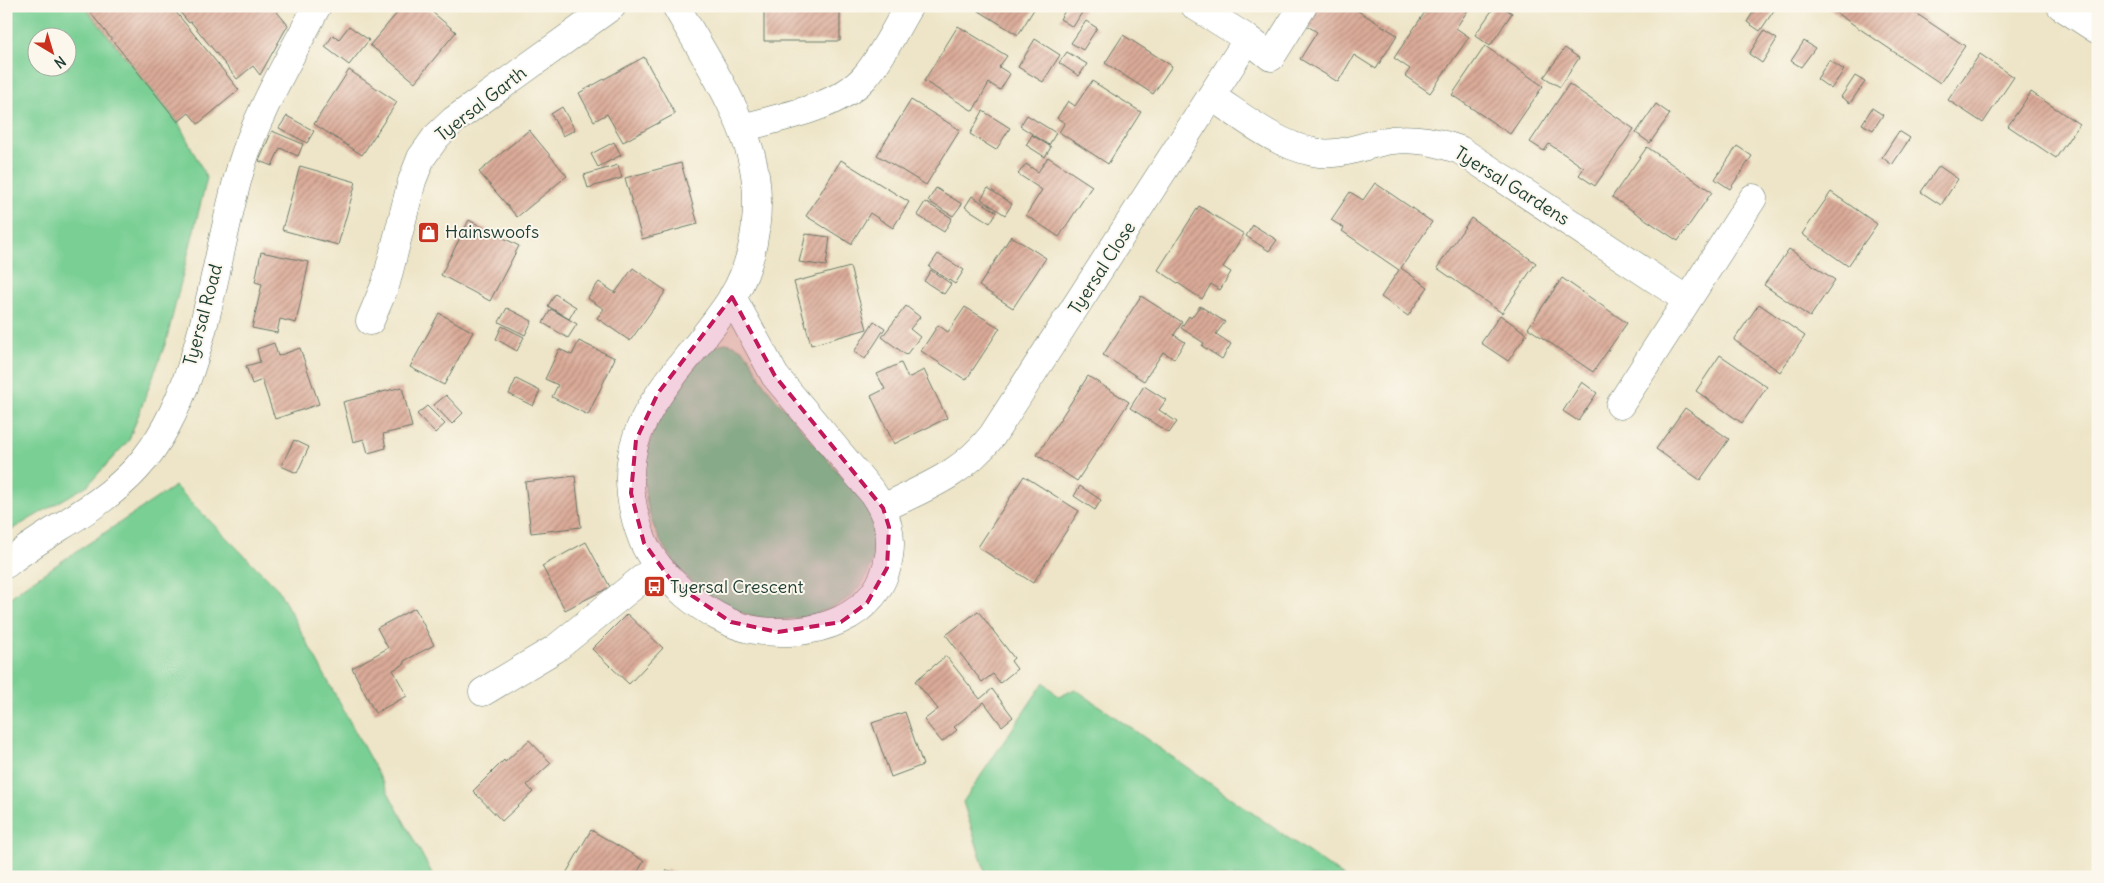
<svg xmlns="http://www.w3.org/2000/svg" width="2104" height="883" viewBox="0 0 2104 883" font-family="Delius,sans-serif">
<defs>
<pattern id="building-hatch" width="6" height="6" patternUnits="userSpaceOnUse" patternTransform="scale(1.25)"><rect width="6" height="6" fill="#dbaa98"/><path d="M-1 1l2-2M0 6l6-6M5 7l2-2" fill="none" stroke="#b18c7d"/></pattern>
</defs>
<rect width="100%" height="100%" fill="#fbf7ec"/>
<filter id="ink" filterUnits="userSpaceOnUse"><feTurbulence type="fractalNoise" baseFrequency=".02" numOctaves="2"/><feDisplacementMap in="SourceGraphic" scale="10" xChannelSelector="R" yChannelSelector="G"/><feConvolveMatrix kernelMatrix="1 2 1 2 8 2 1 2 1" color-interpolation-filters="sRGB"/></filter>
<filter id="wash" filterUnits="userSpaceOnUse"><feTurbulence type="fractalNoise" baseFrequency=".0096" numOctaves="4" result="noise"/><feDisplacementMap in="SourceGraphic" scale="20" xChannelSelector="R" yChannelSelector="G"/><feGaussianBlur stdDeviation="1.12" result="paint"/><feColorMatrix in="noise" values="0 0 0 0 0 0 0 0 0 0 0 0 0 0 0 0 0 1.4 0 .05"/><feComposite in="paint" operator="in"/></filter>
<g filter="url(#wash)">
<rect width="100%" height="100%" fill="#eee5c8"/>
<!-- green -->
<path fill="#79cf94" stroke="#4c8664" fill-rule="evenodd" d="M6,6H93L88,11L178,122L207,178L166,342L129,440L88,485L6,533ZM38,38H68V68H38Z
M725,343C748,346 751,362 761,379C768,391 779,402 788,413C806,434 825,456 843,478C853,490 867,504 872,519C880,544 873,573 855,592C844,603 830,609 815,614C726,642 636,554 645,465C649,435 663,407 681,384C694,369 705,347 725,343Z
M175,486L278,589L434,877H6V601L23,587Z
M1044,682L1059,697L1075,689L1344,877H987L963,802Z"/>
<g id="blocks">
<!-- building -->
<path fill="url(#building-hatch)" d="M93,6H171L239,90L198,124L189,113L178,122L88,10Z
M175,6H283L277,12L288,25L260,75L253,66L237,79L191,22L189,23Z
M403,6H425L456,32L415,82L370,45Z
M764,6H840V41H764Z
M971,6H1036L1018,35Z
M1068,6H1086L1073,27L1060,19Z
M1317,6H1350L1397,35L1376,69L1354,55L1338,82L1300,59L1317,32L1306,25Z
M1429,6L1470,7L1456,28L1469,37L1430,93L1405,76L1410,69L1394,58Z
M1495,6H1501L1512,13L1490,46L1475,35Z
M1757,6H1777L1760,31L1747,22Z
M1826,6H1905L1965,46L1940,83Z
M1086,21L1097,28L1083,50L1071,43Z
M349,26L369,40L349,65L325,47L333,35L339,39Z
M958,26L1007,56L999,67L1010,74L1000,90L989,83L973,111L924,81Z
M1764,31L1777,39L1762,63L1749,54Z
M1123,35L1172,66L1153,94L1105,63Z
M1035,39L1060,55L1043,82L1018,67Z
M1804,41L1815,48L1801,67L1791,61Z
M1485,46L1543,86L1510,134L1452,95Z
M1565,48L1579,58L1560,87L1544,77Z
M1067,52L1087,64L1079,76L1059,63Z
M1980,54L2014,77L1983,123L1948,100Z
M644,57L675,114L623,142L607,114L594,121L579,93Z
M1829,60L1844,70L1831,89L1817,79Z
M349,70L397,102L362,155L314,124Z
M1855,76L1865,82L1850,103L1841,97Z
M1092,81L1141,112L1108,164L1059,132L1065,123L1057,118L1068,101L1075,106Z
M1569,84L1634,129L1595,186L1579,175L1584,168L1567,156L1549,144L1544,151L1530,142Z
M2031,92L2079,124L2056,158L2008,126Z
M911,100L960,130L926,185L877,155Z
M1656,104L1670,114L1650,143L1636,133Z
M562,107L575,130L563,136L551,114Z
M1872,108L1883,115L1873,130L1862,124Z
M983,111L1010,128L996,150L970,134Z
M1027,115L1056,133L1049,145L1020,126Z
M287,116L314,131L307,143L279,128Z
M529,130L567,176L517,217L479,172Z
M272,131L303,144L298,156L280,148L272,166L259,161Z
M1899,131L1910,138L1892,165L1882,157Z
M1032,135L1051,147L1045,157L1026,145Z
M614,142L621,155L598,167L591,154Z
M1737,146L1752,156L1730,189L1715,179Z
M1647,147L1712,192L1678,241L1612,197Z
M1048,157L1092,186L1059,237L1026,215L1042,190L1018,174L1026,164L1038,172Z
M841,160L909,202L893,228L870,213L851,244L806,216Z
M681,163L698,224L642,239L625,178Z
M618,165L622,178L588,188L584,175Z
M300,166L356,182L338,245L282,230Z
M1939,166L1958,179L1941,205L1921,192Z
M1375,183L1432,222L1401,268L1428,287L1408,316L1381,297L1399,270L1342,231L1344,228L1331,220L1350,192L1363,200Z
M936,188L962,204L953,216L928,201Z
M988,188L1012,204L1005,215L981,199Z
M1831,192L1877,224L1848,266L1802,234Z
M972,196L997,212L990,223L965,207Z
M925,202L952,218L944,232L917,215Z
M1199,206L1244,234L1223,267L1231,272L1220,290L1211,284L1202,299L1158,270Z
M1471,218L1536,263L1502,313L1437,268Z
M469,220L519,246L490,301L441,275Z
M1253,225L1277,240L1269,251L1246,236Z
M806,234L830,237L826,266L799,262Z
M1011,236L1046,258L1013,308L979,286Z
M1789,249L1835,280L1810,317L1764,285Z
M261,252L309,262L296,323L280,319L277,333L252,328L262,284L255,282Z
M938,254L964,270L955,284L929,267Z
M850,267L867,329L811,345L794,282Z
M633,268L666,291L630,341L597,318L604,309L587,298L599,282L615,293Z
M931,270L951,284L944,294L924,281Z
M1562,278L1627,323L1593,372L1528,328Z
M555,294L576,307L569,319L548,306Z
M1141,296L1182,322L1174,335L1185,342L1174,359L1163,352L1144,381L1103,355Z
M1759,304L1805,336L1780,372L1734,340Z
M906,306L920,317L910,329L920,337L906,355L882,337Z
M1200,306L1225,322L1216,334L1231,344L1222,359L1202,346L1204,343L1181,328L1189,316L1191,318Z
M965,307L1000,328L966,380L921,351L938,325L948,332Z
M507,308L532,321L525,335L499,322Z
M551,309L577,324L568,338L543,323Z
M439,313L473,332L444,385L410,367Z
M1500,315L1527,334L1508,361L1481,343Z
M874,321L885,328L865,359L854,352Z
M502,326L524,337L517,351L496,339Z
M579,341L615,358L588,415L552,397L558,385L545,379L559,349L572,355Z
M274,343L278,356L300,348L319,404L275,419L262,380L252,384L246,366L260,362L257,349Z
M1720,355L1767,387L1742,423L1696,391Z
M901,363L908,378L924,370L947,418L894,444L871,396L885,389L877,374Z
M1088,376L1129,402L1077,481L1037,455Z
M516,379L540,391L533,406L509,394Z
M1582,382L1597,393L1578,421L1563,411Z
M1144,386L1166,400L1159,410L1177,422L1169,433L1130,408Z
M402,387L412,427L383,434L386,448L368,453L364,439L353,442L343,402Z
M446,395L463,413L452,424L434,405Z
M427,406L445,424L435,433L417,414Z
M1685,408L1729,439L1700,480L1656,449Z
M294,440L309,447L297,473L281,466Z
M575,476L581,527L531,533L525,482Z
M1024,476L1079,511L1033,583L978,547Z
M1080,486L1101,500L1095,510L1074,496Z
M586,542L610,587L565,610L542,566Z
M415,608L434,645L404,661L405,664L393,670L407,696L375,713L352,668L388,648L377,628Z
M978,611L1014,658L1011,661L1017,669L1000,683L993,674L982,682L946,635Z
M627,614L663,648L629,684L592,649Z
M946,656L980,699L992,689L1013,717L1002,726L984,702L954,727L957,730L942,742L924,720L938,709L915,681Z
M905,712L923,765L891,777L872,723Z
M529,740L551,763L527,785L533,792L502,821L473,791L504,760L505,762Z
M591,830L644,861L635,877H564Z
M667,870L688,876V877H665Z"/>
</g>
</g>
<g filter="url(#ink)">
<use href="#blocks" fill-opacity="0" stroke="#677868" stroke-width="1"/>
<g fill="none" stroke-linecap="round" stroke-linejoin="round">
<defs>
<path id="minor" d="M676,6C703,54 736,102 751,155C763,200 757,258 732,298C678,382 598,426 643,541C652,562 668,579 685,594C704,610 730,626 755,630C810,639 880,620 889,556C893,532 886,512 872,492L775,376L732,297
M2061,6L2098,30
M1248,39L1271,57L1303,6
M1212,97C1243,117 1275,144 1313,152C1340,158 1365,144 1392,140C1416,137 1437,142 1460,150L1687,300
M742,128C780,117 837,108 864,78C882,58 895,29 909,6
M370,321L386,283L412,181L421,158L436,137L454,120L612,6
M1620,405L1753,198
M883,508C926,487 961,475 992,436L1248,39L1195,6
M6,564C48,530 101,508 137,468C204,394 213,260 241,167C257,112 291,57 317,6
M483,692L555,649L658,566"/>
</defs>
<!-- minor casing -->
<use href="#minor" stroke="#677868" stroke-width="29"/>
<!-- minor -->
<use href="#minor" stroke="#fff" stroke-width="28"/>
</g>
</g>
<!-- marked area -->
<path fill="#c2185b" fill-opacity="0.2" stroke="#c2185b" stroke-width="4" stroke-dasharray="10 6" stroke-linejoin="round" d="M732,297L775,376L883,508L889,527L887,568L867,603L841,622L778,632L731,622L673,583L644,543L631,493L636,440L658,393Z"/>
<!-- icons -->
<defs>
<symbol id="shop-square" viewBox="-11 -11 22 22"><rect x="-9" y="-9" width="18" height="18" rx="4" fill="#c8321e" stroke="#fbf7ec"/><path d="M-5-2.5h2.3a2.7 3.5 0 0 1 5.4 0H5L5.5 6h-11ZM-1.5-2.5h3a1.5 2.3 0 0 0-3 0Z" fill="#fff"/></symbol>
<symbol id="bus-square" viewBox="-11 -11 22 22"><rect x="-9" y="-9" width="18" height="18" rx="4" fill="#c8321e" stroke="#fbf7ec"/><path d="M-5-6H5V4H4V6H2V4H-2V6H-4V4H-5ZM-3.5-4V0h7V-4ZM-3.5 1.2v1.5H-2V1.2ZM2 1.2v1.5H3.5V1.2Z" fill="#fff"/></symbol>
</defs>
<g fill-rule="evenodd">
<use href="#shop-square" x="416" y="220" width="25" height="25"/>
<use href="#bus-square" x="642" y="574" width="25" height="25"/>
</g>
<g text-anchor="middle" stroke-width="4" stroke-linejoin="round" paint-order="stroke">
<!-- street labels -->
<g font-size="18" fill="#1f3d34" stroke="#fbf7ec">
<text transform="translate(481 104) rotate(-38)" y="6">Tyersal Garth</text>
<text transform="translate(1512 186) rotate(32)" y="6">Tyersal Gardens</text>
<text transform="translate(1102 268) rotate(-57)" y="6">Tyersal Close</text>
<text transform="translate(203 315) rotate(-75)" y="6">Tyersal Road</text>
</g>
<!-- poi labels -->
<g font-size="18" fill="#1f3d34" stroke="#fbf7ec" text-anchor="start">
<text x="445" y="238">Hainswoofs</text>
<text x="670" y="593">Tyersal Crescent</text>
</g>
</g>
<!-- margin -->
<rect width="2104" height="883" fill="none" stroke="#fbf7ec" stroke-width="25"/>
<!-- north arrow -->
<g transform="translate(52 52) rotate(142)"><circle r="24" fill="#fbf7ec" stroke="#a3ada2"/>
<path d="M0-4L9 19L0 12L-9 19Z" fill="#c8321e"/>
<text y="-8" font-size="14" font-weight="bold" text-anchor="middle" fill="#1f3d34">N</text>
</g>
</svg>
